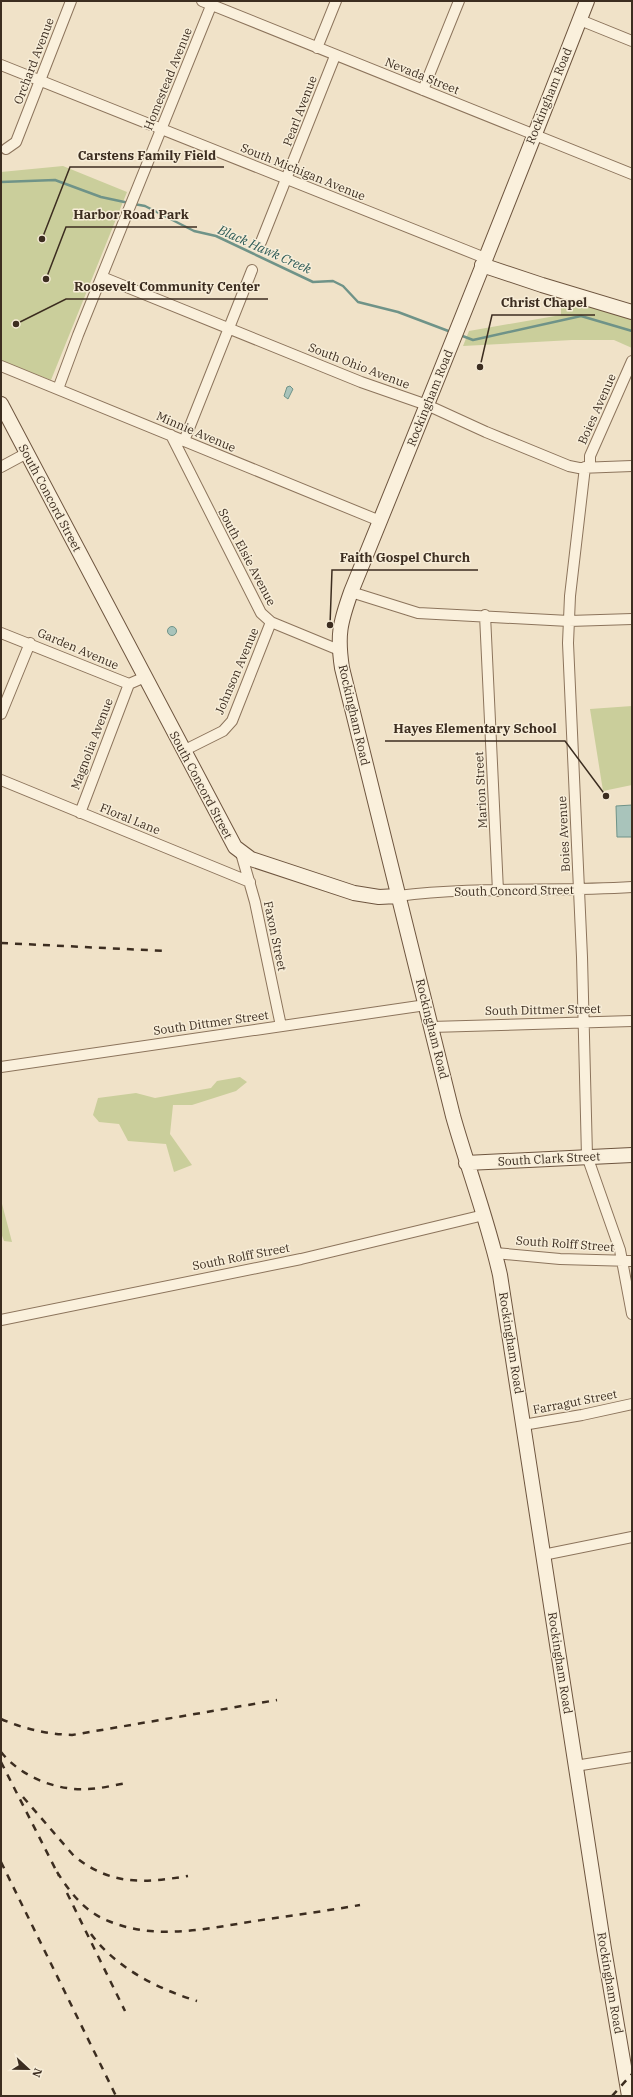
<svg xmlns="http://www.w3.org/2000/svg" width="633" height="2097" viewBox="0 0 633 2097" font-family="'IBM Plex Serif',serif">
<rect width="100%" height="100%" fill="#f0e2c8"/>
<!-- green -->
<path fill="#cace9b" d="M63,166L127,192L51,380L1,361V172Z
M561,297L632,320V348L614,340H572L463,346L469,331L561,315Z
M632,706V785L603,791L590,709Z
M240,1077L247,1082L236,1091L192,1105H173L170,1134L192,1165L174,1172L166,1144L128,1141L119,1124L99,1122L93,1115L98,1098L136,1093L155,1098L211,1088L217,1081Z
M1,1200L12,1242L4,1241L1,1233Z"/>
<!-- water -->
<path fill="#a9c4bb" stroke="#6f9388" d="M290,386L293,389L288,399L284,396L287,387Z
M167.5 631a4.5 4.5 0 1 1 9 0a4.5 4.5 0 1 1-9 0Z
M632,805V837H617L616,806Z"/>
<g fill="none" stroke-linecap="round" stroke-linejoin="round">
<!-- stream -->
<path stroke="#6f9388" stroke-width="2.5" d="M1,182L55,180L101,197L129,203
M134,204L145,206L194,231L216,236L313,282L333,281L343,286L358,302L398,312L451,332
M460,335L473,340L581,316L632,331"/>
<defs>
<path id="street" d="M202,1L632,174
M580,20L632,41
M317,48L336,1
M1,65L485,258
M423,90L459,1
M6,149L16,142L71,1
M261,242L335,56
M102,277L361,382L427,405L486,432L569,466L579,468L632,466
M1,366L380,521
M58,389L78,335L213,1
M171,435L261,613L271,622L339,650
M184,441L252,270
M1,467L27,453
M585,467L570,596L568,643L582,957L587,1156L620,1250L632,1314
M590,467V456L632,361
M351,592L418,613L569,621L632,619
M485,615L498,891
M1,633L129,684L145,677
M1,714L30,643
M183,751L223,731L232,721L271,622
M1,780L250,882
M80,813L129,684
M241,853L255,902L281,1026
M398,896C475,886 554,892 632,887
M431,1027L632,1021
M1,1067L426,1005
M495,1253L560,1259L632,1261
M1,1320L301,1259L484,1215
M523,1425L582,1415L632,1404
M543,1555L632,1537
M575,1766L632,1757"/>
<path id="secondary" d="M587,1C510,199 431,396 351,592C340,623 337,635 342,668L453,1116C468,1169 488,1221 500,1275L604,1949L629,2096
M482,265L542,285L632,312
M1,404L235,847L251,859L354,893L379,897L398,896
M466,1163L632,1155"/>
</defs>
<!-- street casing -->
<use href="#street" stroke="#8c745c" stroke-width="12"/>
<!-- secondary casing -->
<use href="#secondary" stroke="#6e553f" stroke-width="16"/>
<!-- street -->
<use href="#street" stroke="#faf0dc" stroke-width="10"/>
<!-- secondary -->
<use href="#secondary" stroke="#faf0dc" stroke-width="14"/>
<!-- rail -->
<path stroke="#3c2d20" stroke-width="2.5" stroke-dasharray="7 7" stroke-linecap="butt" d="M1,943L167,951
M1,1719C24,1729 47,1734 72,1735L277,1700
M1,1752C20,1776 56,1791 87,1789C100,1789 114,1785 127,1783
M1,1762L59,1876
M23,1797L74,1856C111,1886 144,1883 188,1876
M1,1862L116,2096
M57,1872C70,1892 83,1910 106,1920C154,1941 205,1929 255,1921C290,1916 325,1911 360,1905
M67,1893L125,2011
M91,1934C116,1968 158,1989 197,2001
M612,2096L632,2074"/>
</g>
<g text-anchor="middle" stroke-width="3" stroke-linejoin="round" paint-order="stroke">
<!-- street labels -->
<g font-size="12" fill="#3c2d20" stroke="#f7edd8">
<text transform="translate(34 61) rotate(-69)" y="4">Orchard Avenue</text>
<text transform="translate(422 76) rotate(22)" y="4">Nevada Street</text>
<text transform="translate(168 79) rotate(-68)" y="4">Homestead Avenue</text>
<text transform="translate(549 96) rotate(-68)" y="4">Rockingham Road</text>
<text transform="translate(300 111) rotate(-69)" y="4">Pearl Avenue</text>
<text transform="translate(303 172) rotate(22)" y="4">South Michigan Avenue</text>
<text transform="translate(359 366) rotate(21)" y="4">South Ohio Avenue</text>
<text transform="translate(430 398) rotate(-68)" y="4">Rockingham Road</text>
<text transform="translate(597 409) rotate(-66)" y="4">Boies Avenue</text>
<text transform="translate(196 432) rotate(23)" y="4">Minnie Avenue</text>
<text transform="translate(50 498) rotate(62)" y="4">South Concord Street</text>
<text transform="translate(247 557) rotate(62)" y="4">South Elsie Avenue</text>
<text transform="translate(78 649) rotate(23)" y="4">Garden Avenue</text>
<text transform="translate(237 671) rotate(-67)" y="4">Johnson Avenue</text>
<text transform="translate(354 715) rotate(77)" y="4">Rockingham Road</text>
<text transform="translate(92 744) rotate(-69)" y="4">Magnolia Avenue</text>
<text transform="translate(201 785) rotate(62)" y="4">South Concord Street</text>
<text transform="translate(481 790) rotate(-93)" y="4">Marion Street</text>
<text transform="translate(130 819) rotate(22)" y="4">Floral Lane</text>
<text transform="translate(564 834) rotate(-93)" y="4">Boies Avenue</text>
<text transform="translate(514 891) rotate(-1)" y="4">South Concord Street</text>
<text transform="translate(275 936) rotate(78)" y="4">Faxon Street</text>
<text transform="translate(543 1010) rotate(-1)" y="4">South Dittmer Street</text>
<text transform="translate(211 1023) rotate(-8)" y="4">South Dittmer Street</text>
<text transform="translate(432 1029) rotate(76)" y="4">Rockingham Road</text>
<text transform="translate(549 1159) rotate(-3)" y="4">South Clark Street</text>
<text transform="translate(565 1244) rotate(4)" y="4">South Rolff Street</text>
<text transform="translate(241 1257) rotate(-11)" y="4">South Rolff Street</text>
<text transform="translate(511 1343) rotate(81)" y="4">Rockingham Road</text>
<text transform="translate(575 1402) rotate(-11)" y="4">Farragut Street</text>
<text transform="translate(560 1663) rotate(81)" y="4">Rockingham Road</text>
<text transform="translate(610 1983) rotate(80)" y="4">Rockingham Road</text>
</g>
<!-- water labels -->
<g font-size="13" font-style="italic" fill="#2f5c58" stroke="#f7edd8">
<text transform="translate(265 249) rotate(24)" y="5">Black Hawk Creek</text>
</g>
</g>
<!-- callouts -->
<path fill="none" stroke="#3c2d20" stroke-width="1.5" d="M42 239L70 167H224M46 279L66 227H197M16 324L66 299H268M480 367L492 315H595M330 625L332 570H478M606 796L565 741H385"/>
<g fill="#3c2d20" stroke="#f7edd8" stroke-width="1.5">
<circle cx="42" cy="239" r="4"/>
<circle cx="46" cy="279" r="4"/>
<circle cx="16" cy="324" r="4"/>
<circle cx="480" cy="367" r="4"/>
<circle cx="330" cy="625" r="4"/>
<circle cx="606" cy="796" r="4"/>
</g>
<g font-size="13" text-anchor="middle" font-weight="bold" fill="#3c2d20" stroke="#f7edd8" stroke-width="3" stroke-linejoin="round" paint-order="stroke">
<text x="147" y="160">Carstens Family Field</text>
<text x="131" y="219">Harbor Road Park</text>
<text x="167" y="291">Roosevelt Community Center</text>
<text x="544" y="307">Christ Chapel</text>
<text x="405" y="562">Faith Gospel Church</text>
<text x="475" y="733">Hayes Elementary School</text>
</g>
<!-- border -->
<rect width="633" height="2097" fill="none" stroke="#3c2d20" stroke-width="4"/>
<!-- north arrow -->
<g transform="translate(28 2069) rotate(112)" stroke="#f7edd8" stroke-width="3" paint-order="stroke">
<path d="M0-3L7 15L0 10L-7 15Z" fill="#3c2d20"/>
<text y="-6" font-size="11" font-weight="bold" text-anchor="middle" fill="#3c2d20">N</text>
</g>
</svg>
